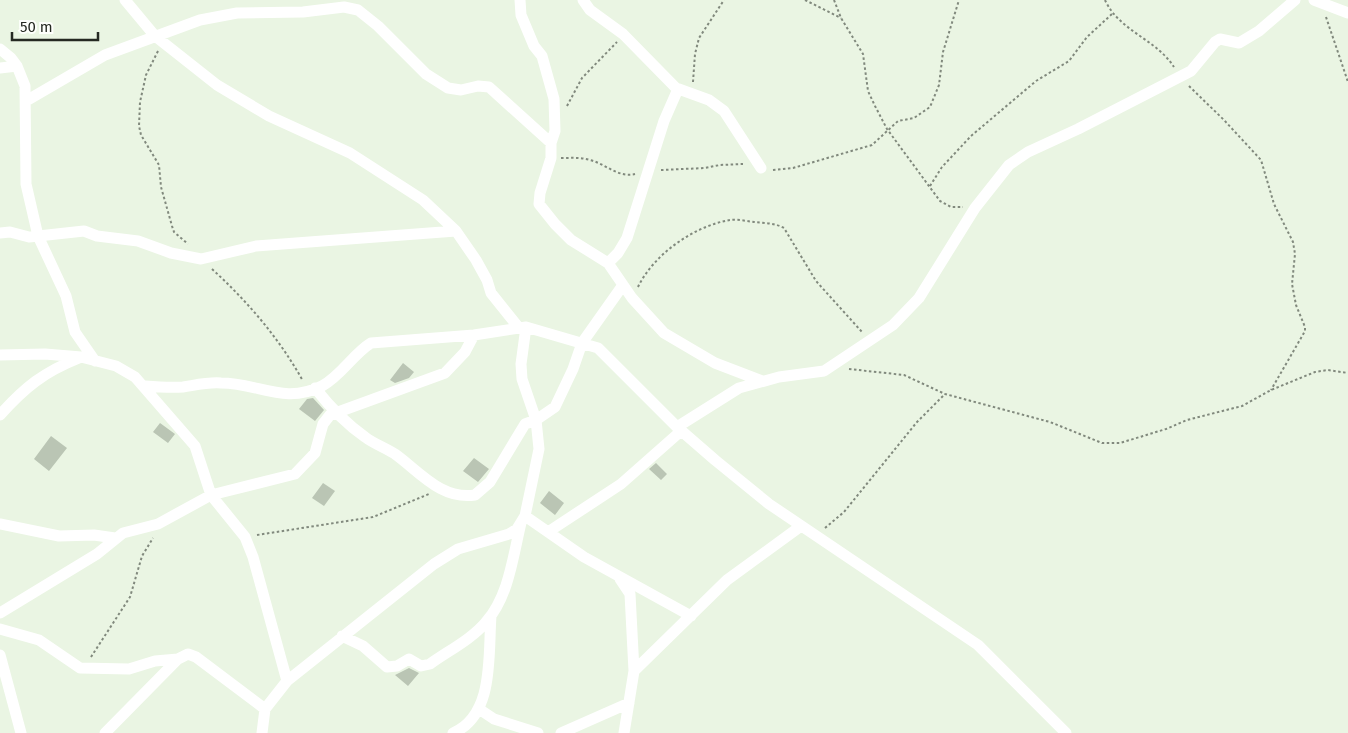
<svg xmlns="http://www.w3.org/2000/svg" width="1348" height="733" viewBox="0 0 1348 733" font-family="'Fira Sans',sans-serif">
<rect width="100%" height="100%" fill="#eaf5e3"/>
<!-- building -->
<path fill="#bac5b4" d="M403,363L414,372L409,378L395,383L390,380Z
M313,398L324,410L315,421L299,409L307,399Z
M160,423L175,434L168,443L153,432Z
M51,436L67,448L49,471L34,459Z
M474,458L489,469L478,482L463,471Z
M656,463L667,474L661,480L649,469Z
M323,483L335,491L324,506L312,498Z
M549,491L564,503L555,515L540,503Z
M409,668L419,673L408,686L395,675Z"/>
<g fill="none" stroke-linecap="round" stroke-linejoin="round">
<!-- path -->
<path stroke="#81897d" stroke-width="2" stroke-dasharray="2.5 2.5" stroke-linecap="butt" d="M805,0L841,18
M834,0L841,18L863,54L868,91L875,106L887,129L940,201L951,207H963
M1105,0C1119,31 1156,39 1174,67
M1326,17L1348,82
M158,51L146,75L140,102L139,126L141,135L159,165L161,187L172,226L174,232L188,244
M693,82L695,54L699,38L724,0
M1189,86L1224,120L1261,160L1274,204L1293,242L1295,254L1292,284L1296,305L1305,327V331L1271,390
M567,106L582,78L617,42
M561,158C571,158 580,157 590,160C606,164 618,178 635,174
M661,170L705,168L720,165L743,164
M773,170L793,168L872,145L898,121L914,118L930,107L939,85L943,52L959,0
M930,186L942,167L971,136L1036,81L1069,61L1087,37L1112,14
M212,269C248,302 279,338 303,381
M638,287C654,254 694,226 730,220C737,219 746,221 754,222C764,223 775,223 784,228L816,281L862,332
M849,369L904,375L945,394L1050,422L1102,443H1120L1166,429L1187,420L1242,406L1271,390L1315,372L1328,370L1348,373
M825,528L844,512L917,422L945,394
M257,535L373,517L429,494
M91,657L130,597L142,556L153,538"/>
<!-- street -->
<path stroke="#fff" stroke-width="11" d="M125,0L155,36L217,85L269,116L350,153L423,200L456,231L476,260L487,280L491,293L519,328
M520,0L521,15L534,46L542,56L554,99L555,131L551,143V158L540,193L539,204L555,224L571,240L608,263L632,298L664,333L715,363L762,381
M583,0L590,10L623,34L676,88L709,100L724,111L761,168
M1314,0L1348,13
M0,49L11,58L17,66L25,86L26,184L38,236L66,296L75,332L95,361
M0,68L17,66
M26,101L105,55L200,20L237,13L303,12L344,7L358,10L378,26L426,74L448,88L461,90L478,86L489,87L551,143
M0,233L10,232L29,237L84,231L97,236L138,241L171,253L201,259L256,246L456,231
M608,263L618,253L627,238L664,121L678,89
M0,355L45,354L81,357L116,366L135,377L195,446L211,495L245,537L253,557L287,681
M145,386C157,387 170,388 183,387C196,385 208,382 221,383C259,383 284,405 322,386C341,376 353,354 371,343L474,335L526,327L598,348L677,427L715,460L769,504L978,645L1066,733
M315,388C330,407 345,423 365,437C374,444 386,448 395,454C420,472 441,500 475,495L490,482L525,424L536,420L555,407L573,369L582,343L623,285
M0,415C25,387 44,372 79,358
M677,427L739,388L779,377L824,371L893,325L919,298L975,208L1009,165L1028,152L1078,129L1191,71L1215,42L1220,39L1239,43L1259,31L1295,0
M525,516L584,557L691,616
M0,524L59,536L94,535L115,538
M548,532L621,484L681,431
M620,579L630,594L634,671L624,733
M0,613L97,554L123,533L158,524L211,495L295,474L315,453L323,424L330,415L445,373L465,352L474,335
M0,629L39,640L80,668L129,669L155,661L178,659
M342,636L363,646L387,667L397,666L409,659L421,666L430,664C448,651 472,639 486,622C509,596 513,556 521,523
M0,655L21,733
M634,671L727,580L801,526
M479,709L494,719L538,733
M105,733L178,659L188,654L196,657L265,709
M262,733L265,709L287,681L434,564L458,549L509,534L517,529L525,516L539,449L536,420L522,379L521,364L526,327
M453,733C495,715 488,654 491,616
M561,733L629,703"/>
</g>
<!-- scale -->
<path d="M12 32v8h86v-8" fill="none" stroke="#252922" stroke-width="2.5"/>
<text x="20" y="32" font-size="15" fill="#252922" stroke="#fdfffb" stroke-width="4" paint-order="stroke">50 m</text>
</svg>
